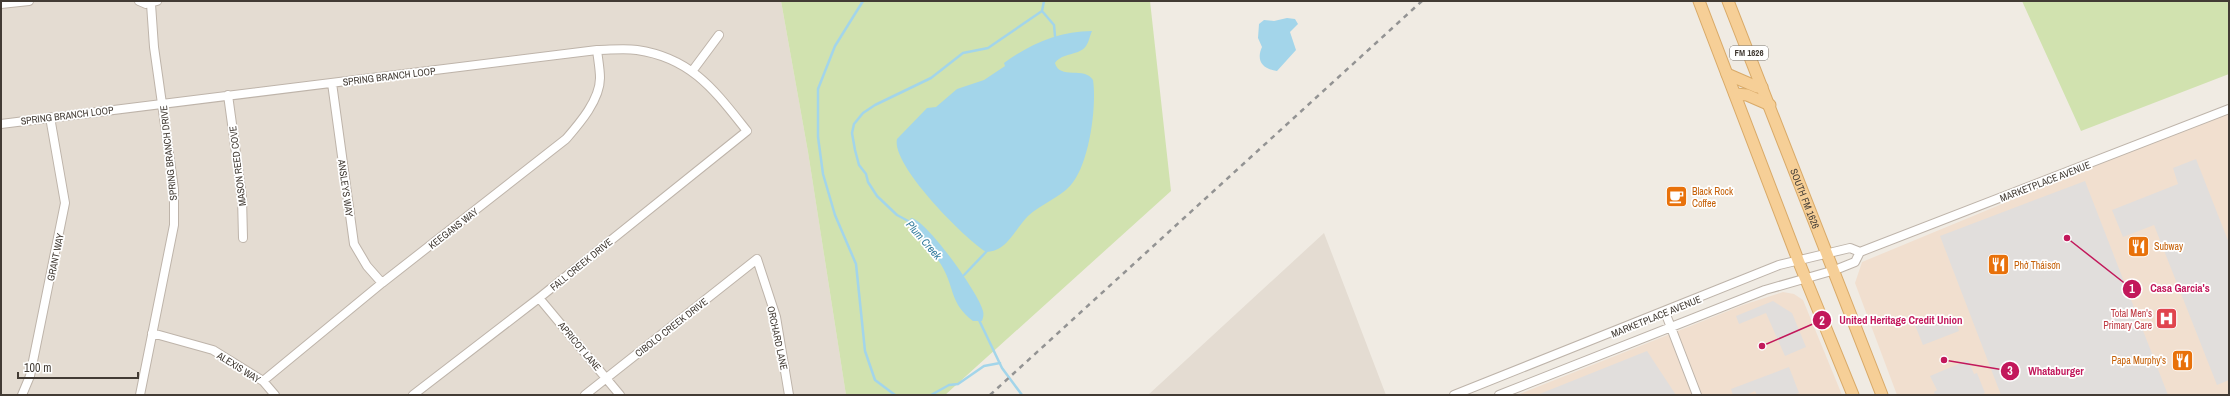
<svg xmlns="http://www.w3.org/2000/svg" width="2230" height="396" viewBox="0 0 2230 396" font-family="'Archivo Narrow',sans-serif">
<rect width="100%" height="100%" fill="#f0ebe3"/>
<!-- residential -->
<path fill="#e4dcd2" d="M1,1H781L808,152L846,395H1Z
M1324,233L1386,395H1148Z"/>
<!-- commercial -->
<path fill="#f1dfcf" d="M2229,110V395H1897L1855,283L1862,262Z
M1783,292L1794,294L1803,300L1842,395H1517L1743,305Z"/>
<!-- green -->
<path fill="#d1e2af" d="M781,1H1150L1171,191L945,395H846L808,152Z
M2022,1H2229V74L2081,131Z"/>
<!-- parking -->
<path fill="#e1dedc" d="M2196,159L2229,243V380L2217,385L2154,225L2123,237L2112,210L2178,184L2173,168Z
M2085,181L2168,395H2001L1940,236Z
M1773,301L1792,313L1806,347L1785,356L1766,313L1739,324L1736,316Z
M1941,315L1945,326L1956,322L1959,331L1923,345L1915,325Z
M1647,351L1676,395H1537Z
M1968,360L1974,374L1977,373L1985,393L1980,395H1935L1934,392L1937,390L1930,376Z
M1789,367L1799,393L1793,395H1757L1755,391L1746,395H1733L1731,389Z"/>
<!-- water -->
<path fill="#a3d5ea" d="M1287,18L1295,19L1298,24L1290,32L1296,50L1277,71C1262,69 1256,60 1262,47L1258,38L1259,24L1264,20L1274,21Z
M1092,31C1090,35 1089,42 1086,46C1079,56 1063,52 1055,63C1059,80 1085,66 1093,80C1097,107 1089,166 1070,186C1059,198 1041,204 1028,216C1015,229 1007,252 986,252C964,238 891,165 897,139L927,108L936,107L957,89L984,80L1005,66L1004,63C1030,44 1059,31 1092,31Z
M911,218C926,219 980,295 983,311C984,315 983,318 982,321H973C950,303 955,290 943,268C935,253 920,242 910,227L908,223Z"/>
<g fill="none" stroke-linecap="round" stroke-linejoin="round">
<!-- stream -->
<path stroke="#a3d5ea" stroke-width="2.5" d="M863,1L835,46L818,89V137L823,174L835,215L856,264L865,351L875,380L895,395
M1042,11L1054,25L1055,36
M909,221L910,222L897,215L877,196L868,182L866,174L859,165L855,150L852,133L854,124L863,113L875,105L931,78L963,53L988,48L1042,11L1044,1
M964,275L986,252
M979,320L1002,368L1022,395
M931,395L949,385L958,384L984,366L1000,363"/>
<defs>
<path id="minor" d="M139,1L146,4L157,1
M1,4L29,1
M693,70L719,35
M332,83L354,244L367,266L382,283
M228,95L242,197L243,238
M1,124L597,50C610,50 624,48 637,50C692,58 715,91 747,131L539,298L413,395
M539,298L620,395
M1665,312L1697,395
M152,333L213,350L263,381L275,395
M263,381L382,283L566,139C579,124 600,100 600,78C600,69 598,59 597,50
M22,395L30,376L65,203L50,117
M140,395L174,225V189L154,47L151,4
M585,395L757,259L776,317L789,395
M1454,395L1779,265L1850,248L1860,252L2229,109
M1499,395L1765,290L1835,270L1855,262L1860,252"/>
<g id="major">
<path d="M1699,1L1798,260L1853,395"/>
<path id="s1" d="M1728,1L1882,395"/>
<path d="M1727,74L1757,87H1762"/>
<path d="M1735,94L1747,95L1770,105"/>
</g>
</defs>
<!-- minor casing -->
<use href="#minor" stroke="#beb4aa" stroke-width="10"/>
<!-- major casing -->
<use href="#major" stroke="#d9aa68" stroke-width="13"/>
<!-- minor -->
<use href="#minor" stroke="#fff" stroke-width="8"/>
<!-- major -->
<use href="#major" stroke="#f6cf97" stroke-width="11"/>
<!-- rail -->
<path stroke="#939393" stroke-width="2.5" stroke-dasharray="5 5" stroke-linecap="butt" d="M990,395L1422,1"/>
</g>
<!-- icons -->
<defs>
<symbol id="cafe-square" viewBox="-11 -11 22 22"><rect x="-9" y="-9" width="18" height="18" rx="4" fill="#e8710a" stroke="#fff"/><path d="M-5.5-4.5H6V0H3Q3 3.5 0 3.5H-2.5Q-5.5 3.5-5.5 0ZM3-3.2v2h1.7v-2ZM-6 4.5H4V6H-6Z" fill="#fff"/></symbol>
<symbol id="restaurant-square" viewBox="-11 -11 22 22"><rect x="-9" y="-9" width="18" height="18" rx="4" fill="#e8710a" stroke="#fff"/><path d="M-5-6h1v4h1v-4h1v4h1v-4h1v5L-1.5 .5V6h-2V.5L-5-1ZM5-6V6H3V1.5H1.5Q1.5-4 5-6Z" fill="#fff"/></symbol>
<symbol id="hospital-square" viewBox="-11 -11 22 22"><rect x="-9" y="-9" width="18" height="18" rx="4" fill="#e0444e" stroke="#fff"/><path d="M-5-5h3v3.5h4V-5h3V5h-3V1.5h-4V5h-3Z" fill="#fff"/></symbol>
</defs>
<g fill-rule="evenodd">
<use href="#cafe-square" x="1664" y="184" width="25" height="25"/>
<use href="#restaurant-square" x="2126" y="234" width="25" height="25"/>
<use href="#restaurant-square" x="1986" y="252" width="25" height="25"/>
<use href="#hospital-square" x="2154" y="306" width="25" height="25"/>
<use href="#restaurant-square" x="2170" y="348" width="25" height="25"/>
</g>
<g text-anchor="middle" stroke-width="3.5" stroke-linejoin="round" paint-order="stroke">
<!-- shield labels -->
<rect fill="#fff" stroke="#7b7671" stroke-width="1" x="1730" y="46" width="38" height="14" rx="3"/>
<g font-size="9" font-weight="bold" fill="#423b34">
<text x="1749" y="56">FM 1626</text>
</g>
<!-- street labels -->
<g font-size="10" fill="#423b34" stroke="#fff">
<text transform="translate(389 76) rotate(-7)" y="4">SPRING BRANCH LOOP</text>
<text transform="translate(67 115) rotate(-7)" y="4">SPRING BRANCH LOOP</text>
<text transform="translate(168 153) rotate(-96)" y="4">SPRING BRANCH DRIVE</text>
<text transform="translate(237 166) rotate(-97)" y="4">MASON REED COVE</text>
<text transform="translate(2045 181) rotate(-21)" y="4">MARKETPLACE AVENUE</text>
<text transform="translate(346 188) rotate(82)" y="4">ANSLEYS WAY</text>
<text dy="4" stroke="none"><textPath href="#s1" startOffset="212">SOUTH FM 1626</textPath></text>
<text transform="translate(453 228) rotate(-38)" y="4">KEEGANS WAY</text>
<text transform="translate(55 257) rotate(-78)" y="4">GRANT WAY</text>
<text transform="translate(581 264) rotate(-39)" y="4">FALL CREEK DRIVE</text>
<text transform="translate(1656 316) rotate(-22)" y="4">MARKETPLACE AVENUE</text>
<text transform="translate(671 327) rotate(-38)" y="4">CIBOLO CREEK DRIVE</text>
<text transform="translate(778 338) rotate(78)" y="4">ORCHARD LANE</text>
<text transform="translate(580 346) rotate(50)" y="4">APRICOT LANE</text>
<text transform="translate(239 367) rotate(32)" y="4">ALEXIS WAY</text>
</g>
<!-- food labels -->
<g font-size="10" fill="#c56008" stroke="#fff" text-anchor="start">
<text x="1692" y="195">Black Rock<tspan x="1692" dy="12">Coffee</tspan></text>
<text x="2154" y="250">Subway</text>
<text x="2014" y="269">Phở Tháisơn</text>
<text x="2166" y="364" text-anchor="end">Papa Murphy's</text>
</g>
<!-- health labels -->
<g font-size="10" fill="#be3a42" stroke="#fff" text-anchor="end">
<text x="2152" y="317">Total Men's<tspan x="2152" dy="12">Primary Care</tspan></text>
</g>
<!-- water labels -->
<g font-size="11" font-style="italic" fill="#347d9d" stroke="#fff">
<text transform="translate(924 240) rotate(49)" y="4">Plum Creek</text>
</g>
</g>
<!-- callouts -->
<path fill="none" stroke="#c2185b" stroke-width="1.5" d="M2067 238L2132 289M1762 346L1822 320M1944 360L2010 371"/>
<g fill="#c2185b" stroke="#fff" stroke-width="1.5">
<circle cx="2067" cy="238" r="4"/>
<circle cx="1762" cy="346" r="4"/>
<circle cx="1944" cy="360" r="4"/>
<circle cx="2132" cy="289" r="10"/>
<circle cx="1822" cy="320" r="10"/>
<circle cx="2010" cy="371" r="10"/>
</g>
<g font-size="12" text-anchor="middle" font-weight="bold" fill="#fff">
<text x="2132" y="293">1</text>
<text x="1822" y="325">2</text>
<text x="2010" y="375">3</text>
</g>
<g font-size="11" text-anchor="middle" font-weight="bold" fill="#c2185b" stroke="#fff" stroke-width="3.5" stroke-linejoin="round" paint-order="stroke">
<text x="2180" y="292">Casa Garcia's</text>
<text x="1901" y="324">United Heritage Credit Union</text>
<text x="2056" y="375">Whataburger</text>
</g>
<!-- border -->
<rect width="2230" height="396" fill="none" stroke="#423b34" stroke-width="4"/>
<!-- scale -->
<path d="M18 372v6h120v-6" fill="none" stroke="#423b34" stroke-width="2"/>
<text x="24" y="372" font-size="12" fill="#423b34" stroke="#ffffff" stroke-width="3" paint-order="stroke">100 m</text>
</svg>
